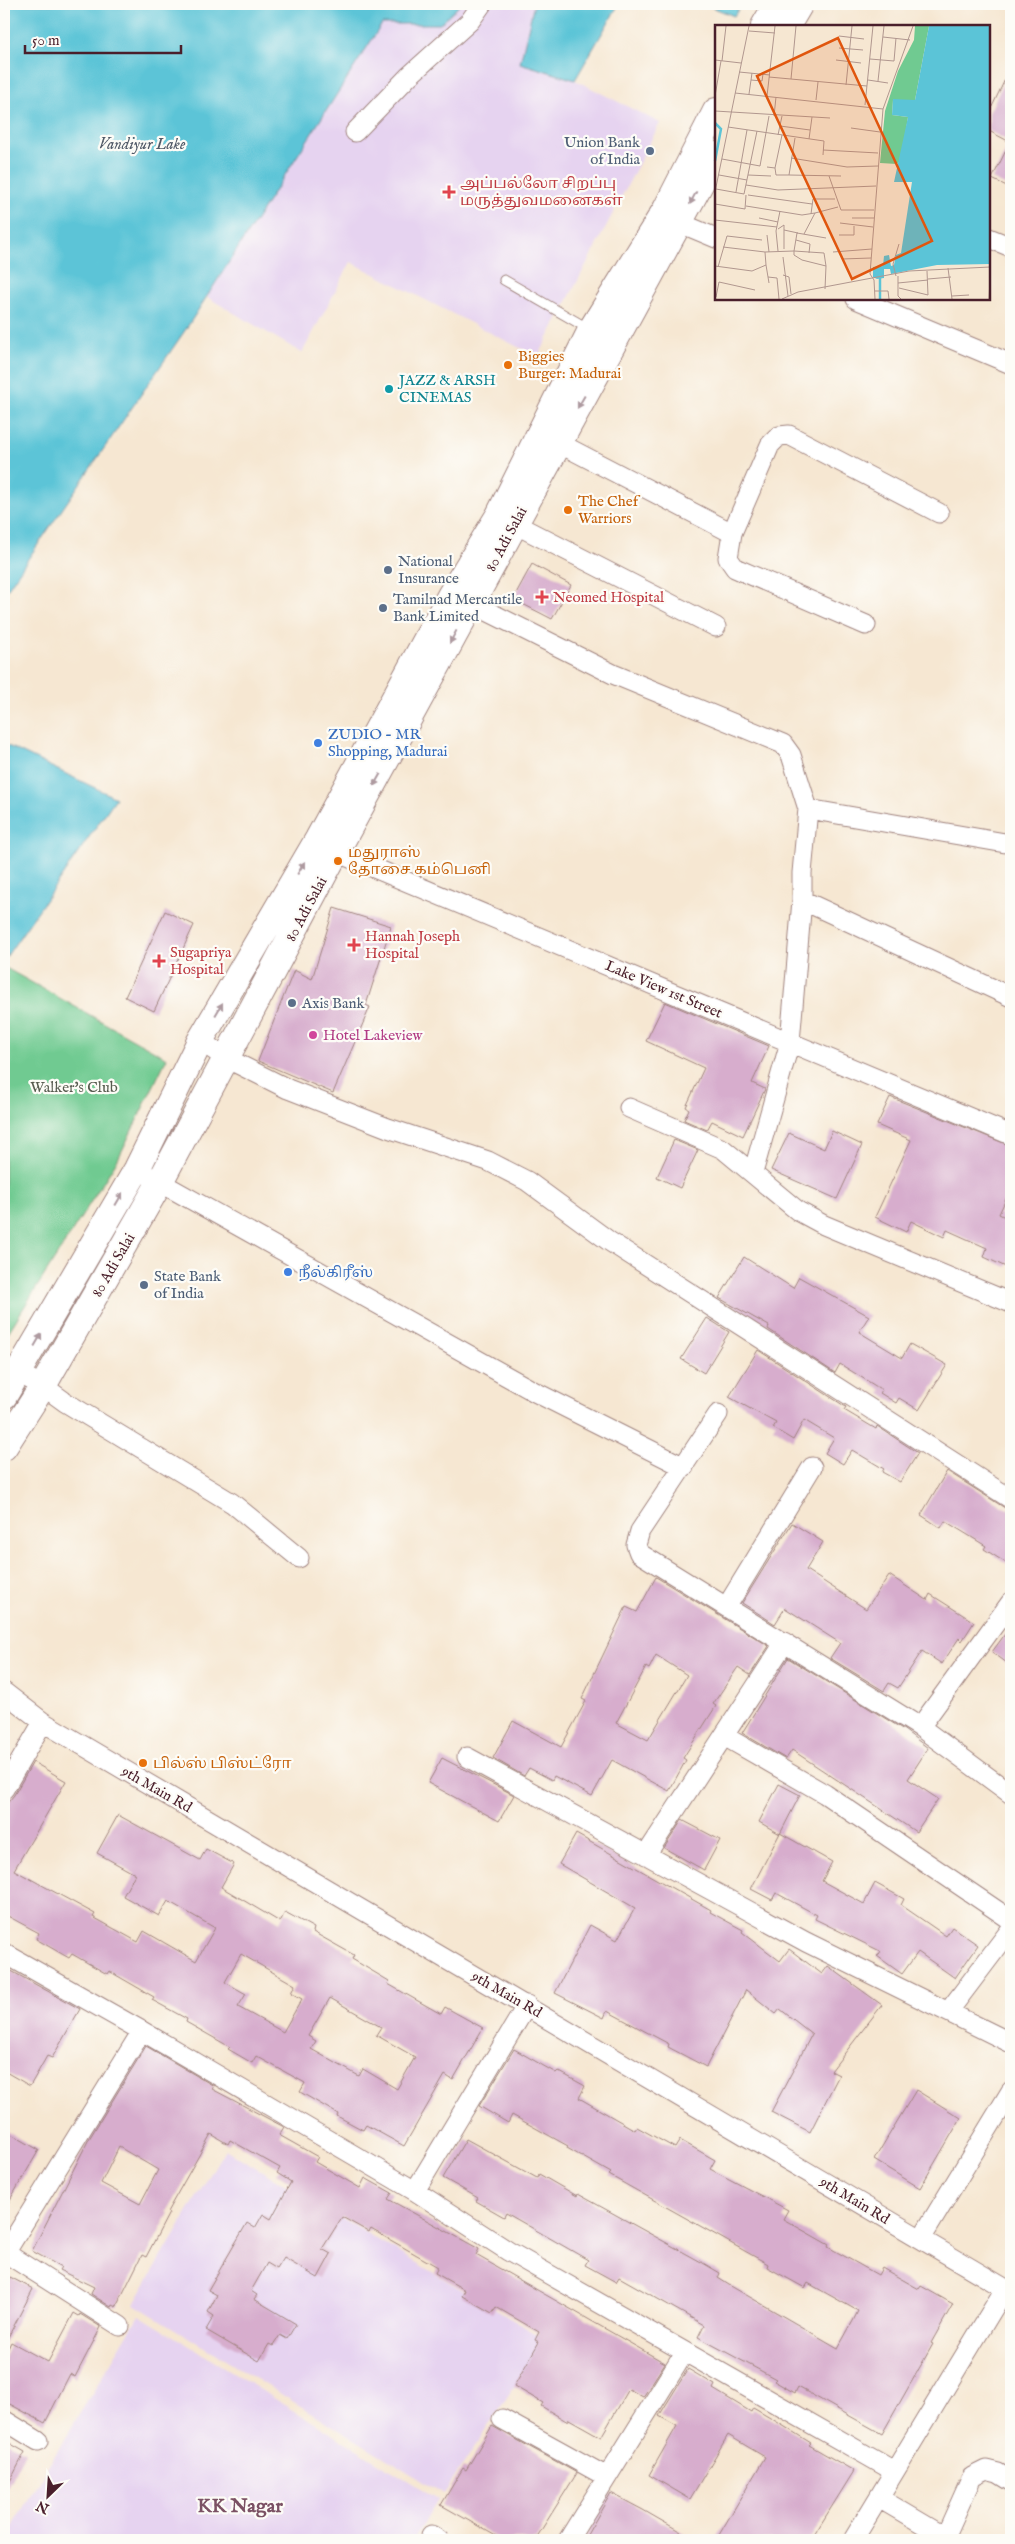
<svg xmlns="http://www.w3.org/2000/svg" width="1015" height="2544" viewBox="0 0 1015 2544" font-family="'IM FELL English','Noto Serif Tamil',serif">
<rect width="100%" height="100%" fill="#fdfcf7"/>
<filter id="ink" filterUnits="userSpaceOnUse"><feTurbulence type="fractalNoise" baseFrequency=".02" numOctaves="2"/><feDisplacementMap in="SourceGraphic" scale="10" xChannelSelector="R" yChannelSelector="G"/><feConvolveMatrix kernelMatrix="1 2 1 2 8 2 1 2 1" color-interpolation-filters="sRGB"/></filter>
<filter id="wash" filterUnits="userSpaceOnUse"><feTurbulence type="fractalNoise" baseFrequency=".0096" numOctaves="4" result="noise"/><feDisplacementMap in="SourceGraphic" scale="20" xChannelSelector="R" yChannelSelector="G"/><feGaussianBlur stdDeviation="1.12" result="paint"/><feColorMatrix in="noise" values="0 0 0 0 0 0 0 0 0 0 0 0 0 0 0 0 0 1.4 0 .05"/><feComposite in="paint" operator="in"/></filter>
<g filter="url(#wash)">
<rect width="100%" height="100%" fill="#f6e7d2"/>
<!-- built -->
<path fill="#e6d3f0" d="M461,4H534L520,63L575,80L660,123L538,357L351,262L302,353L207,297L382,24H440Z
M225,2149L545,2339L444,2494L134,2304Z
M139,2315L438,2499L413,2540H4Z"/>
<!-- green -->
<path fill="#70ca91" stroke="#5d745e" d="M4,967L167,1058L118,1159L4,1339Z"/>
<!-- water -->
<path fill="#5bc4d7" stroke="#527281" d="M4,4H461L440,24H382L186,329L4,594Z
M534,4H619L575,80L520,63Z
M704,4H742L734,16Z
M4,744L116,798L4,960Z"/>
<g id="blocks">
<!-- building -->
<path fill="#d7adcd" fill-rule="evenodd" d="M1011,67V188L992,179L1010,142L989,131V113Z
M532,564L571,585L552,619L513,599Z
M334,908L391,926L366,1005L370,1007L333,1093L258,1061L294,970L312,979Z
M165,911L194,925L154,1011L125,997Z
M665,1002L769,1046L752,1083L765,1089L743,1136L712,1121L707,1130L684,1120L689,1109L686,1107L704,1068L646,1041Z
M890,1097L1011,1146V1188L999,1214L1011,1220V1256L1006,1267L984,1257L987,1248L947,1230L944,1237L911,1221L906,1232L875,1217L911,1140L877,1125Z
M832,1131L862,1145L837,1199L771,1170L789,1133L824,1149Z
M674,1140L698,1150L680,1188L657,1177Z
M744,1257L793,1288L799,1277L869,1316L859,1332L902,1358L910,1344L947,1365L919,1410L899,1398L896,1403L880,1393L882,1390L840,1364L835,1373L768,1329L769,1326L719,1298Z
M707,1318L729,1332L704,1373L681,1359Z
M758,1350L846,1407L844,1410L876,1429L877,1426L918,1453L900,1482L882,1472L884,1469L852,1450L843,1464L825,1453L834,1438L804,1420L793,1440L773,1428L776,1423L729,1397Z
M947,1471L1005,1508L1011,1510V1566L984,1549L986,1546L945,1521L941,1528L921,1515Z
M792,1523L823,1542L806,1570L866,1609L889,1575L927,1600L930,1594L974,1622L962,1641L959,1638L942,1664L922,1651L898,1688L889,1683L884,1691L830,1658L840,1643L785,1608L775,1624L742,1603Z
M656,1577L769,1646L750,1675L738,1667L713,1704L716,1706L683,1758L686,1760L669,1791L612,1760L592,1796L554,1776L552,1780L529,1768L524,1776L493,1758L513,1721L561,1747L586,1701L582,1699L626,1607L637,1612ZM656,1655L687,1675L648,1740L616,1723L646,1667L649,1669Z
M1011,1626V1666L992,1652Z
M788,1658L904,1730L928,1748L908,1779L938,1799L916,1832L792,1750L786,1759L742,1733Z
M442,1758L514,1795L499,1821L428,1783Z
M33,1762L66,1781L14,1870L95,1914L93,1917L138,1942L144,1931L196,1961L215,1928L168,1901L159,1916L123,1896L135,1874L97,1853L118,1815L200,1860L206,1849L234,1864L221,1887L280,1922L285,1912L314,1928L313,1932L354,1955L352,1959L389,1981L388,1984L441,2014L445,2007L483,2028L453,2080L445,2075L404,2146L366,2125L363,2130L337,2116L338,2114L300,2092L305,2083L256,2056L252,2063L228,2049L230,2047L186,2022L187,2019L152,2000L154,1997L109,1971L107,1974L72,1954L69,1958L36,1939L39,1933L4,1914V1807L14,1795ZM241,1954L295,1985L291,1993L302,1999L283,2032L238,2007L246,1994L225,1982ZM330,1998L381,2027L376,2035L415,2057L397,2089L363,2069L359,2076L311,2049L316,2041L308,2036Z
M779,1784L800,1795L780,1834L759,1822Z
M682,1820L720,1840L704,1870L664,1848Z
M780,1833L832,1862L822,1881L864,1904L875,1883L904,1899L901,1905L946,1936L952,1927L978,1945L955,1978L918,1952L902,1974L877,1956L880,1951L815,1919L817,1915L776,1893L772,1900L751,1889Z
M576,1834L711,1910L710,1912L743,1930L742,1932L780,1961L789,1949L822,1974L828,1966L882,2005L831,2071L839,2075L810,2132L771,2112L812,2034L780,2009L776,2014L746,1990L706,2067L668,2047L669,2044L607,2011L604,2018L555,1993L590,1925L617,1940L635,1908L559,1864Z
M4,1967L80,2009L52,2058L47,2056L30,2086L4,2071Z
M146,2046L214,2086L212,2089L284,2127L279,2135L318,2157L315,2162L360,2188L365,2178L392,2193L388,2199L479,2249L476,2255L665,2363L643,2397L629,2389L601,2437L569,2419L568,2422L541,2406L543,2403L514,2386L539,2342L535,2340L539,2332L496,2307L492,2313L462,2296L465,2290L435,2273L438,2267L371,2229L369,2232L342,2217L322,2249L331,2254L318,2278L284,2258L277,2269L267,2263L251,2291L257,2295L254,2299L296,2324L287,2339L280,2335L273,2346L269,2344L259,2361L206,2330L214,2316L208,2312L217,2295L208,2290L247,2223L255,2228L263,2214L271,2219L291,2182L277,2173L280,2168L230,2140L228,2144L211,2134L167,2212L169,2213L146,2257L142,2255L116,2307L112,2305L111,2307L91,2294L94,2287L59,2270L61,2267L32,2251L89,2139ZM119,2147L158,2170L140,2204L101,2183Z
M514,2049L556,2073L558,2071L585,2086L579,2098L635,2130L637,2127L675,2148L680,2140L715,2160L710,2169L788,2210L783,2219L829,2245L828,2247L878,2275L882,2268L919,2289L921,2286L953,2304L931,2343L933,2344L882,2434L798,2387L795,2393L774,2381L776,2379L698,2337L704,2325L619,2277L616,2282L585,2265L588,2260L506,2213L504,2217L476,2201L478,2198L443,2178L466,2139L537,2178L539,2174L577,2196L578,2194L703,2263L720,2273L718,2278L729,2285L838,2348L853,2321L858,2311L808,2283L805,2288L767,2267L768,2264L609,2175L611,2173L567,2148L568,2146L512,2115L508,2123L479,2106Z
M916,2090L961,2118L920,2188L874,2160Z
M4,2130L39,2150L4,2210Z
M10,2277L33,2289L4,2345V2289Z
M74,2313L79,2316L80,2314L101,2327L75,2377L70,2374L45,2423L4,2401V2357L11,2342L48,2362Z
M688,2369L715,2385L713,2389L751,2412L753,2408L777,2422L811,2443L809,2445L854,2471L811,2540H716L765,2457L728,2435L690,2499L649,2475L677,2426L659,2416Z
M492,2426L577,2473L535,2540H503L441,2505L463,2468L466,2470Z
M4,2440L25,2452L4,2493Z
M611,2493L643,2510L695,2540H584Z"/>
</g>
</g>
<g filter="url(#ink)">
<use href="#blocks" fill-opacity="0" stroke="#a0837e" stroke-width="1"/>
<g fill="none" stroke-linecap="round" stroke-linejoin="round">
<defs>
<path id="lane" d="M504,280L589,329"/>
<path id="street" d="M355,132L409,76L470,21L482,4
M671,213L680,223L716,238
M989,238L1011,247
M856,299L1011,364
M549,438L732,533L728,558L735,568L866,625
M503,518L716,627
M732,533L770,445L779,436L789,435L939,513
M461,598L613,674L783,744L791,755L808,809L802,873V900L790,1042L753,1173
M808,809L1011,844
M327,845L336,852L1011,1135
M802,900L1011,997
M200,1041L226,1058L288,1089L388,1128L488,1161L527,1181L609,1241L1011,1499
M629,1108L723,1149L798,1211L824,1225L1011,1303
M149,1176L535,1392L684,1467
M18,1373L43,1386L65,1402L232,1503L299,1558
M718,1414L640,1531L636,1545L639,1553L920,1727L1011,1794
M727,1606L812,1467
M4,1692L43,1722L1011,2292
M920,1727L1011,1602
M724,1736L825,1794L1011,1920
M467,1757L806,1942L1011,2043
M4,1789L43,1722
M646,1855L785,1642
M4,1953L142,2031L415,2191L508,2251L894,2471
M948,2012L1011,1929
M415,2191L527,2005
M921,2239L1011,2091
M4,2252L120,2326
M4,2255L142,2031
M502,2419L607,2477
M4,2420L38,2441
M879,2498L950,2540
M431,2535L439,2540
M945,2537L972,2477L986,2470L998,2473L1011,2481
M568,2540L684,2353
M853,2540L1005,2289"/>
<path id="secondary" d="M764,26L777,4
M787,26L800,4
M4,1396L137,1169L200,1041L318,839L451,594L499,515L591,330L666,209L716,111
M4,1447L43,1386L160,1182L336,852L716,155"/>
</defs>
<!-- lane casing -->
<use href="#lane" stroke="#a0837e" stroke-width="11"/>
<!-- street casing -->
<use href="#street" stroke="#a0837e" stroke-width="21"/>
<!-- secondary casing -->
<use href="#secondary" stroke="#a0837e" stroke-width="28"/>
<!-- lane -->
<use href="#lane" stroke="#fff" stroke-width="9"/>
<!-- street -->
<use href="#street" stroke="#fff" stroke-width="19"/>
<!-- secondary -->
<use href="#secondary" stroke="#fff" stroke-width="26"/>
</g>
<!-- one-way arrows -->
<defs><path id="oneway-solid" d="M-6-.8H1V-3.2L6.5 0L1 3.2V.8H-6Z" transform="scale(1.25)"/></defs>
<g fill="#ae9aa0">
<use href="#oneway-solid" transform="translate(693 198) rotate(118)"/>
<use href="#oneway-solid" transform="translate(581 402) rotate(120)"/>
<use href="#oneway-solid" transform="translate(453 637) rotate(118)"/>
<use href="#oneway-solid" transform="translate(377 780) rotate(119)"/>
<use href="#oneway-solid" transform="translate(301 868) rotate(-60)"/>
<use href="#oneway-solid" transform="translate(219 1009) rotate(-60)"/>
<use href="#oneway-solid" transform="translate(119 1199) rotate(-60)"/>
<use href="#oneway-solid" transform="translate(38 1340) rotate(-60)"/>
</g>
</g>
<!-- markers -->
<g fill="#5c6f8a" stroke="#fdfcf7" stroke-width="2">
<circle cx="650" cy="151" r="5"/>
<circle cx="388" cy="570" r="5"/>
<circle cx="383" cy="608" r="5"/>
<circle cx="292" cy="1003" r="5"/>
<circle cx="144" cy="1285" r="5"/>
</g>
<g fill="#e0444e" stroke="#fdfcf7" stroke-width="2">
<path d="M446.5 184.5h5v5h5v5h-5v5h-5v-5h-5v-5h5z"/>
<path d="M539.5 589.5h5v5h5v5h-5v5h-5v-5h-5v-5h5z"/>
<path d="M351.5 937.5h5v5h5v5h-5v5h-5v-5h-5v-5h5z"/>
<path d="M156.5 953.5h5v5h5v5h-5v5h-5v-5h-5v-5h5z"/>
</g>
<g fill="#e8710a" stroke="#fdfcf7" stroke-width="2">
<circle cx="508" cy="365" r="5"/>
<circle cx="568" cy="510" r="5"/>
<circle cx="338" cy="861" r="5"/>
<circle cx="143" cy="1763" r="5"/>
</g>
<circle fill="#0f9aa8" stroke="#fdfcf7" stroke-width="2" cx="389" cy="389" r="5"/>
<g fill="#3f7fe0" stroke="#fdfcf7" stroke-width="2">
<circle cx="318" cy="743" r="5"/>
<circle cx="288" cy="1272" r="5"/>
</g>
<circle fill="#d1479c" stroke="#fdfcf7" stroke-width="2" cx="313" cy="1035" r="5"/>
<g text-anchor="middle" stroke-width="4.5" stroke-linejoin="round" paint-order="stroke">
<!-- service labels -->
<g font-size="15" fill="#4e5e75" stroke="#fdfcf7" text-anchor="start">
<text x="640" y="147" text-anchor="end">Union Bank<tspan x="640" dy="17">of India</tspan></text>
<text x="398" y="566">National<tspan x="398" dy="17">Insurance</tspan></text>
<text x="393" y="604">Tamilnad Mercantile<tspan x="393" dy="17">Bank Limited</tspan></text>
<text x="302" y="1008">Axis Bank</text>
<text x="154" y="1281">State Bank<tspan x="154" dy="17">of India</tspan></text>
</g>
<!-- health labels -->
<g font-size="15" fill="#be3a42" stroke="#fdfcf7" text-anchor="start">
<text x="460" y="188">அப்பல்லோ சிறப்பு<tspan x="460" dy="17">மருத்துவமனைகள்</tspan></text>
<text x="553" y="602">Neomed Hospital</text>
<text x="365" y="941">Hannah Joseph<tspan x="365" dy="17">Hospital</tspan></text>
<text x="170" y="957">Sugapriya<tspan x="170" dy="17">Hospital</tspan></text>
</g>
<!-- food labels -->
<g font-size="15" fill="#c56008" stroke="#fdfcf7" text-anchor="start">
<text x="518" y="361">Biggies<tspan x="518" dy="17">Burger: Madurai</tspan></text>
<text x="578" y="506">The Chef<tspan x="578" dy="17">Warriors</tspan></text>
<text x="348" y="857">மதுராஸ்<tspan x="348" dy="17">தோசை கம்பெனி</tspan></text>
<text x="153" y="1768">பில்ஸ் பிஸ்ட்ரோ</text>
</g>
<!-- culture labels -->
<g font-size="15" fill="#0d838f" stroke="#fdfcf7" text-anchor="start">
<text x="399" y="385">JAZZ &amp; ARSH<tspan x="399" dy="17">CINEMAS</tspan></text>
</g>
<!-- street labels -->
<g font-size="15" fill="#4a1f2b" stroke="#fdfcf7">
<text transform="translate(506 539) rotate(-62)" y="5">80 Adi Salai</text>
<text transform="translate(306 909) rotate(-62)" y="5">80 Adi Salai</text>
<text transform="translate(664 989) rotate(23)" y="5">Lake View 1st Street</text>
<text transform="translate(113 1265) rotate(-60)" y="5">80 Adi Salai</text>
<text transform="translate(157 1789) rotate(30)" y="5">9th Main Rd</text>
<text transform="translate(507 1994) rotate(30)" y="5">9th Main Rd</text>
<text transform="translate(855 2200) rotate(31)" y="5">9th Main Rd</text>
</g>
<!-- shop labels -->
<g font-size="15" fill="#366cbe" stroke="#fdfcf7" text-anchor="start">
<text x="328" y="739">ZUDIO - MR<tspan x="328" dy="17">Shopping, Madurai</tspan></text>
<text x="298" y="1277">நீல்கிரீஸ்</text>
</g>
<!-- hotel labels -->
<g font-size="15" fill="#b23c85" stroke="#fdfcf7" text-anchor="start">
<text x="323" y="1040">Hotel Lakeview</text>
</g>
<!-- park labels -->
<g font-size="15" fill="#575b4f" stroke="#fdfcf7">
<text x="74" y="1092">Walker's Club</text>
</g>
<!-- water labels -->
<g font-size="16" font-style="italic" fill="#505967" stroke="#fdfcf7">
<text x="142" y="149">Vandiyur Lake</text>
</g>
<!-- district labels -->
<g font-size="20" font-weight="bold" fill="#7b5164" stroke="#fdfcf7">
<text x="240" y="2512">KK Nagar</text>
</g>
</g>
<!-- overview -->
<g transform="translate(715 25)">
<rect width="275" height="275" fill="#f6e7d2"/>
<path d="M200,1H214L200,75H178L177,90L193,92L186,135L182,139L165,138L170,86L183,46L199,15Z" fill="#70ca91"/>
<path d="M214,1H275V239L222,240L176,249L175,244H169V253L162,254L158,252V242L168,241L169,231L174,230L176,241L179,240L181,230L186,228L197,157H179L193,92L177,90L178,74L200,75Z" fill="#5bc4d7"/>
<path fill="none" stroke="#5bc4d7" stroke-width="2.5" d="M0,98L6,104L0,136M165,274V253"/>
<path fill="none" stroke="#b1978f" stroke-width="1" d="M34,6L60,8M124,11L149,14M168,12L195,15M124,23L148,25M155,34L179,36L181,13M0,35L26,38M121,35L146,38M7,36L11,1M24,47L55,50M54,52L152,61M76,54L81,1M36,55L47,56L48,49M153,55L173,58M163,56L169,1M131,60L137,1M20,68L168,84M34,69L37,48M0,71L6,36M52,71L60,1M101,75L103,57M150,80L158,1M0,86L115,93M59,91L61,72M65,101L95,105M13,102L109,116L108,130M136,103L165,107M63,110L67,91M94,114L97,92M108,125L163,128M76,133L132,142L163,141M7,134L45,141L54,91M52,142L60,143L67,110M60,143L61,150H74L80,113M4,150L32,155M33,150L56,151M74,150L126,151M114,151L126,185H159M31,160L63,165L161,161M1,164L29,169L42,106M0,167L34,1M21,167L32,105M33,170L97,179M0,179L30,184L31,170M31,181L87,190L100,188M96,189L98,174H120M44,193L63,197M137,193H159M0,195L62,202M125,198L158,202M63,204L69,200V205L83,208M89,209L100,188L123,182M52,210L54,227M124,210H139V201M81,215L95,219L94,228M8,222L50,227M69,224V205M63,226L61,206L65,186M118,227L157,224M68,232L73,271M127,234L156,233M51,240L54,258M0,241L37,246L51,240L50,227L79,226L82,208L111,213M3,242L12,211L47,215M233,243L237,274M68,250L74,252L76,269M181,251L178,239L184,219M183,251V271L186,274M53,252L62,253L64,274M213,254L236,252M183,258L213,255M184,263L213,270L212,246M110,264L111,241L109,228L79,226V230L87,235L111,241M160,266H173L174,274M237,271L254,270M1,272L4,257L40,265M67,274L83,267L194,246L275,242M160,274L159,255L155,249L168,84L198,1M274,274L275,254"/>
<path fill="#e0560e" fill-opacity="0.15" stroke="#e0560e" stroke-width="2.5" d="M123,13L217,216L137,254L42,51Z"/>
<rect width="275" height="275" fill="none" stroke="#4a1f2b" stroke-width="2.5"/>
</g>
<!-- margin -->
<rect width="1015" height="2544" fill="none" stroke="#fdfcf7" stroke-width="20"/>
<!-- north arrow -->
<g transform="translate(48 2496) rotate(205)" stroke="#fdfcf7" stroke-width="4" paint-order="stroke">
<path d="M0-4L9 19L0 12L-9 19Z" fill="#4a1f2b"/>
<text y="-8" font-size="14" font-weight="bold" text-anchor="middle" fill="#4a1f2b">N</text>
</g>
<!-- scale -->
<path d="M25 45v8h156v-8" fill="none" stroke="#4a1f2b" stroke-width="2.5"/>
<text x="32" y="45" font-size="15" fill="#4a1f2b" stroke="#fdfcf7" stroke-width="4" paint-order="stroke">50 m</text>
</svg>
